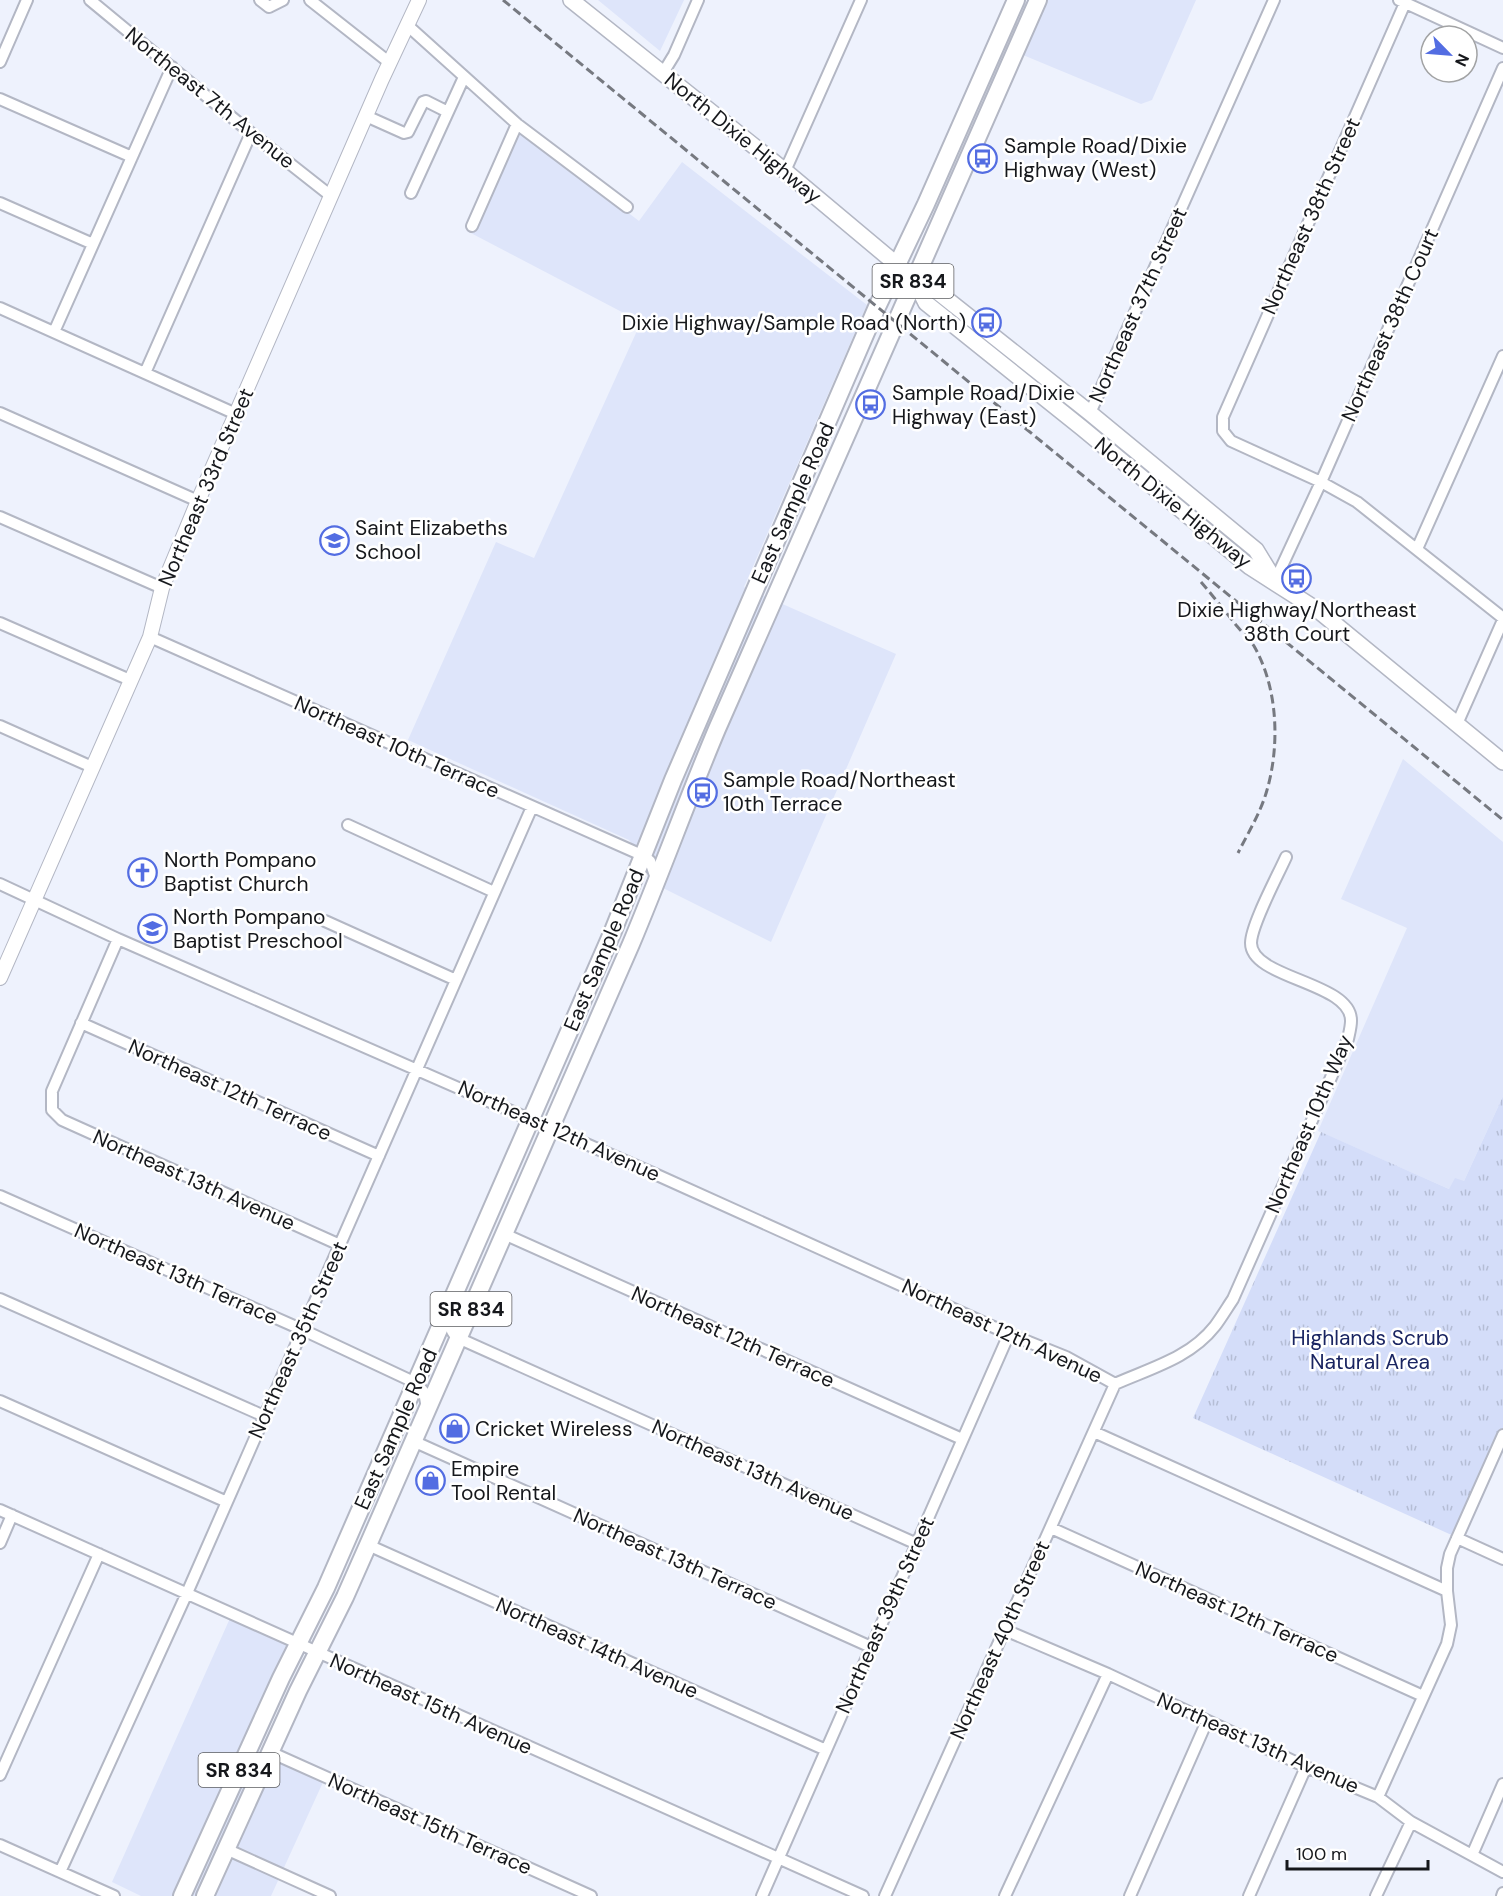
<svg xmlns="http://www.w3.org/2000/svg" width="1503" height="1896" viewBox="0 0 1503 1896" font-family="'DM Sans',sans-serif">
<defs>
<pattern id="grass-tufts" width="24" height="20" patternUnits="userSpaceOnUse" patternTransform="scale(1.5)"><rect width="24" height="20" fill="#d4ddf9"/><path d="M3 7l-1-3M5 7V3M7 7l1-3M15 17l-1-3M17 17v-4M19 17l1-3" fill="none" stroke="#b5bdd5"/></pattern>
</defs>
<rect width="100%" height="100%" fill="#eef2fd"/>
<!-- built -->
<path fill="#dee5fa" d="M598,0H684L660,51Z
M1048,0H1196L1152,100L1141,104L1023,55Z
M519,130L639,221L682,162L867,305L744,587L896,654L771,942L663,888L629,840L408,740L496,542L534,558L641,322L467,231Z
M1403,759L1503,842V1096L1464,1181L1449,1189L1318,1131L1407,928L1341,899Z
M231,1616L292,1646L244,1746L324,1780L271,1896H141L112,1882Z"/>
<!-- grass -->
<path fill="url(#grass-tufts)" d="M1503,1096V1431L1456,1537L1193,1418L1321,1132L1449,1189L1455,1178L1464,1181Z"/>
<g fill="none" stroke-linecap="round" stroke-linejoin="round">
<defs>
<path id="minor" d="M90,0L251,133L331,196
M260,0L269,7L283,0
M310,0L390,63
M1399,0L1503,48
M1405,3L1223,417V431L1231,441L1321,482L1357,502L1503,618
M407,25L517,124L627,207
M0,62L27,0
M663,73L674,55L698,0
M0,99L132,157
M366,116L404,133L408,132L423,102L426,101L448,112
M785,171L861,0
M411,193L464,77
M0,203L93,244
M472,226L517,124
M0,308L236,414
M54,332L172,67
M145,373L251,133
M0,413L198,501
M1090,413L1274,0
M0,517L162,588
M1417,549L1503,356
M1275,581L1321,482L1503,68
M0,623L130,680
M150,637L644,856L650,861L657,881
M1457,724L1503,620
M0,726L92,767
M348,825L494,892
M0,884L118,939L657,1175L1009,1334L1066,1357L1115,1384
M325,921L456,980
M118,939L52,1091V1110L62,1120L340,1245
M81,1023L379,1156
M0,1196L303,1330L416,1383L424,1392L427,1408
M504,1234L962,1439
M0,1299L264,1416
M447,1313C449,1323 450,1332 458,1338L917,1544
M1115,1384C1151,1368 1190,1358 1215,1326C1221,1318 1227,1308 1233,1299L1348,1039C1349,1034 1351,1027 1351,1021C1352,982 1251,979 1251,943C1251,925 1278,875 1286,857
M0,1401L227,1502
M1094,1432L1447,1591
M413,1441L871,1647
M0,1510L863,1896
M1051,1528L1423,1696
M1457,1538L1503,1559
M0,1543L12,1515
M368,1545L826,1750
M1005,1630L1108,1674L1306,1767L1378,1797L1411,1822L1503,1872
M270,1752L591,1896
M0,1775L99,1554
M1378,1797L1447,1644L1451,1625L1447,1591V1568L1450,1554L1503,1435
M0,1845L114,1896
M226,1849L330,1896
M1472,1855L1503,1784
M60,1872L187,1593L532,807
M762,1896L1009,1334
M885,1896L1115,1384
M1005,1896L1108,1674
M1130,1896L1207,1721
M1249,1896L1306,1767
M1376,1896L1411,1822
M1502,1896L1503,1893"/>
<path id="tertiary" d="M0,978L150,637L162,588L198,501L382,79L419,0"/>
<path id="secondary" d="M571,0L785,171L914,279L939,293L1090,413L1256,550L1275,581
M914,279L926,303L941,315L1082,428L1250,567L1319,611L1503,762"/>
<path id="primary" d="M182,1896L281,1678L326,1588L613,931L673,780L877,307L926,204L1016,0
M205,1896L298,1691L345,1597L368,1545L631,944C661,873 687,800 717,729L1038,0"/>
</defs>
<!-- minor casing -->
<use href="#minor" stroke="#b3b7c4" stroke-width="14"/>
<!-- tertiary casing -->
<use href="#tertiary" stroke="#b3b7c4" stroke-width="16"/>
<!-- secondary casing -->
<use href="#secondary" stroke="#b3b7c4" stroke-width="18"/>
<!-- primary casing -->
<use href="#primary" stroke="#b3b7c4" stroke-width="20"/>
<!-- minor -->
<use href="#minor" stroke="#fff" stroke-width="10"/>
<!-- tertiary -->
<use href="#tertiary" stroke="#fff" stroke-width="14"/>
<!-- secondary -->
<use href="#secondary" stroke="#fff" stroke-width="15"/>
<!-- primary -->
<use href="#primary" stroke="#fff" stroke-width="16"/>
<!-- rail -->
<path stroke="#767980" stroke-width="3" stroke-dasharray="9 4.5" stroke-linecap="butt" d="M503,0L1503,820
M1201,582C1213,596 1225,611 1236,625C1242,632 1249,639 1254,646C1278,688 1280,745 1267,790C1261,812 1248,833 1238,853"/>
</g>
<!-- icons -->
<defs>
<symbol id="bus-ring" viewBox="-11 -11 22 22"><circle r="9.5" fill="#fff" stroke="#536de2" stroke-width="1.5"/><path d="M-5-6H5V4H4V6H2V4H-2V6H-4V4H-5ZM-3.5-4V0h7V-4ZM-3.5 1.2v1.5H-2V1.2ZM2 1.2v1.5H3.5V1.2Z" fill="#536de2"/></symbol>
<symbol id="school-ring" viewBox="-11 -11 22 22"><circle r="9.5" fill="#fff" stroke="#536de2" stroke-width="1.5"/><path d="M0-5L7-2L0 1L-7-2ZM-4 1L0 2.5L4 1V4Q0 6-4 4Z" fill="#536de2"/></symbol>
<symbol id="church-ring" viewBox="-11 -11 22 22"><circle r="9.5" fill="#fff" stroke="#536de2" stroke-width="1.5"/><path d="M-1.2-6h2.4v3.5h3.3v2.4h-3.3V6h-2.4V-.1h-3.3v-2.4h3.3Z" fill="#536de2"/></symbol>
<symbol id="shop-ring" viewBox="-11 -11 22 22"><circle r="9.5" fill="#fff" stroke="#536de2" stroke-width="1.5"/><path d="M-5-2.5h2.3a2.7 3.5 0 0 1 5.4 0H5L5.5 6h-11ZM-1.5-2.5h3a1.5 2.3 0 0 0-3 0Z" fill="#536de2"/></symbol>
</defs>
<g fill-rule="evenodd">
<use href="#bus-ring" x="966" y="142" width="33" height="33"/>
<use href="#bus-ring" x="970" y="306" width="33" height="33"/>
<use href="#bus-ring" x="854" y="388" width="33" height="33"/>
<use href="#school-ring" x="318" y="524" width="33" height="33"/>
<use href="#bus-ring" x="1280" y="562" width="33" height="33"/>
<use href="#bus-ring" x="686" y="776" width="33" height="33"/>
<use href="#church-ring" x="126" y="856" width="33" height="33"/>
<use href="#school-ring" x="136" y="912" width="33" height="33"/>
<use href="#shop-ring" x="438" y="1412" width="33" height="33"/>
<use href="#shop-ring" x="414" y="1464" width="33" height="33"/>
</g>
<g text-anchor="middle" stroke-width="5" stroke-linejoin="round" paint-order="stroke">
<!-- shield labels -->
<g fill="#fff" stroke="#5c5d60" stroke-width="1.5">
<rect x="872.5" y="264" width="81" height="34" rx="4.5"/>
<rect x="430.5" y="1292" width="81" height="34" rx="4.5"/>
<rect x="198.5" y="1753" width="81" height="34" rx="4.5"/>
</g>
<g font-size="20" font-weight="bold" fill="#16181c">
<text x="913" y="288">SR 834</text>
<text x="471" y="1316">SR 834</text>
<text x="239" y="1777">SR 834</text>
</g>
<!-- street labels -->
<g font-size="21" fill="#16181c" stroke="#fff">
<text transform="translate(210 98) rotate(39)" y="7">Northeast 7th Avenue</text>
<text transform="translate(743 138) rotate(39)" y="7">North Dixie Highway</text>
<text transform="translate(1311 216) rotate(-66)" y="7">Northeast 38th Street</text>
<text transform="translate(1138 305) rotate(-66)" y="7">Northeast 37th Street</text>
<text transform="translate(1390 325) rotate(-66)" y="7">Northeast 38th Court</text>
<text transform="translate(206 487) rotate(-67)" y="7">Northeast 33rd Street</text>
<text transform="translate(793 503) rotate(-66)" y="7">East Sample Road</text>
<text transform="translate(1173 503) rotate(39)" y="7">North Dixie Highway</text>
<text transform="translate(397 747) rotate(24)" y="7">Northeast 10th Terrace</text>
<text transform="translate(604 950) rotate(-67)" y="7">East Sample Road</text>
<text transform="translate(230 1090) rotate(24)" y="7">Northeast 12th Terrace</text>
<text transform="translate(1309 1124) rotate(-67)" y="7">Northeast 10th Way</text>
<text transform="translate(559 1131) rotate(24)" y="7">Northeast 12th Avenue</text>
<text transform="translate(194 1180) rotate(24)" y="7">Northeast 13th Avenue</text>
<text transform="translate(176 1274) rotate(24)" y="7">Northeast 13th Terrace</text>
<text transform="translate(1002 1331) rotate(25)" y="7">Northeast 12th Avenue</text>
<text transform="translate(733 1337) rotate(24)" y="7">Northeast 12th Terrace</text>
<text transform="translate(298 1340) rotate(-66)" y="7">Northeast 35th Street</text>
<text transform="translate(396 1429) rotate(-66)" y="7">East Sample Road</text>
<text transform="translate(753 1470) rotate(24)" y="7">Northeast 13th Avenue</text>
<text transform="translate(675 1559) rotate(24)" y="7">Northeast 13th Terrace</text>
<text transform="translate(1237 1612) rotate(24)" y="7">Northeast 12th Terrace</text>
<text transform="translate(885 1615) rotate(-66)" y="7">Northeast 39th Street</text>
<text transform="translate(1000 1640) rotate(-66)" y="7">Northeast 40th Street</text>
<text transform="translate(597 1648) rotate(24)" y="7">Northeast 14th Avenue</text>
<text transform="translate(431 1704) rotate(24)" y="7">Northeast 15th Avenue</text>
<text transform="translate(1258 1743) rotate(24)" y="7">Northeast 13th Avenue</text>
<text transform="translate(430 1824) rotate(24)" y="7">Northeast 15th Terrace</text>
</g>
<!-- poi labels -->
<g font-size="21" fill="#16181c" stroke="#fff" text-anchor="start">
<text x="1004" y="153">Sample Road/Dixie<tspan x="1004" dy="24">Highway (West)</tspan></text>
<text x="966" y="330" text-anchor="end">Dixie Highway/Sample Road (North)</text>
<text x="892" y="400">Sample Road/Dixie<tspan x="892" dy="24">Highway (East)</tspan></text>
<text x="355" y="535">Saint Elizabeths<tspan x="355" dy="24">School</tspan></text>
<text x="1297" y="617" text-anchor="middle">Dixie Highway/Northeast<tspan x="1297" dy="24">38th Court</tspan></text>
<text x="723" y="787">Sample Road/Northeast<tspan x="723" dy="24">10th Terrace</tspan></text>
<text x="164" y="867">North Pompano<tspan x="164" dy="24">Baptist Church</tspan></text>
<text x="173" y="924">North Pompano<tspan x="173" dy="24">Baptist Preschool</tspan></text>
<text x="475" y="1436">Cricket Wireless</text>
<text x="451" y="1476">Empire<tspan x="451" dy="24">Tool Rental</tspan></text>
</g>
<!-- park labels -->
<g font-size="21" fill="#192461" stroke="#fff">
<text x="1370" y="1345">Highlands Scrub<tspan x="1370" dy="24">Natural Area</tspan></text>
</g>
</g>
<!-- north arrow -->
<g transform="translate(1449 54) rotate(115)"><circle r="28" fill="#ffffff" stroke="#a2a3a4" stroke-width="1.5"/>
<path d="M0-4.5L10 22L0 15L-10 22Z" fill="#536de2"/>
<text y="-9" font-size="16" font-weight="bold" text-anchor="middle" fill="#16181c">N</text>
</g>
<!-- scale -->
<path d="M1287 1860v9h141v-9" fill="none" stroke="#16181c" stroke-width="3"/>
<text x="1296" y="1860" font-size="18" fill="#16181c" stroke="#ffffff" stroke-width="4.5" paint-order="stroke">100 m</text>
</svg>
